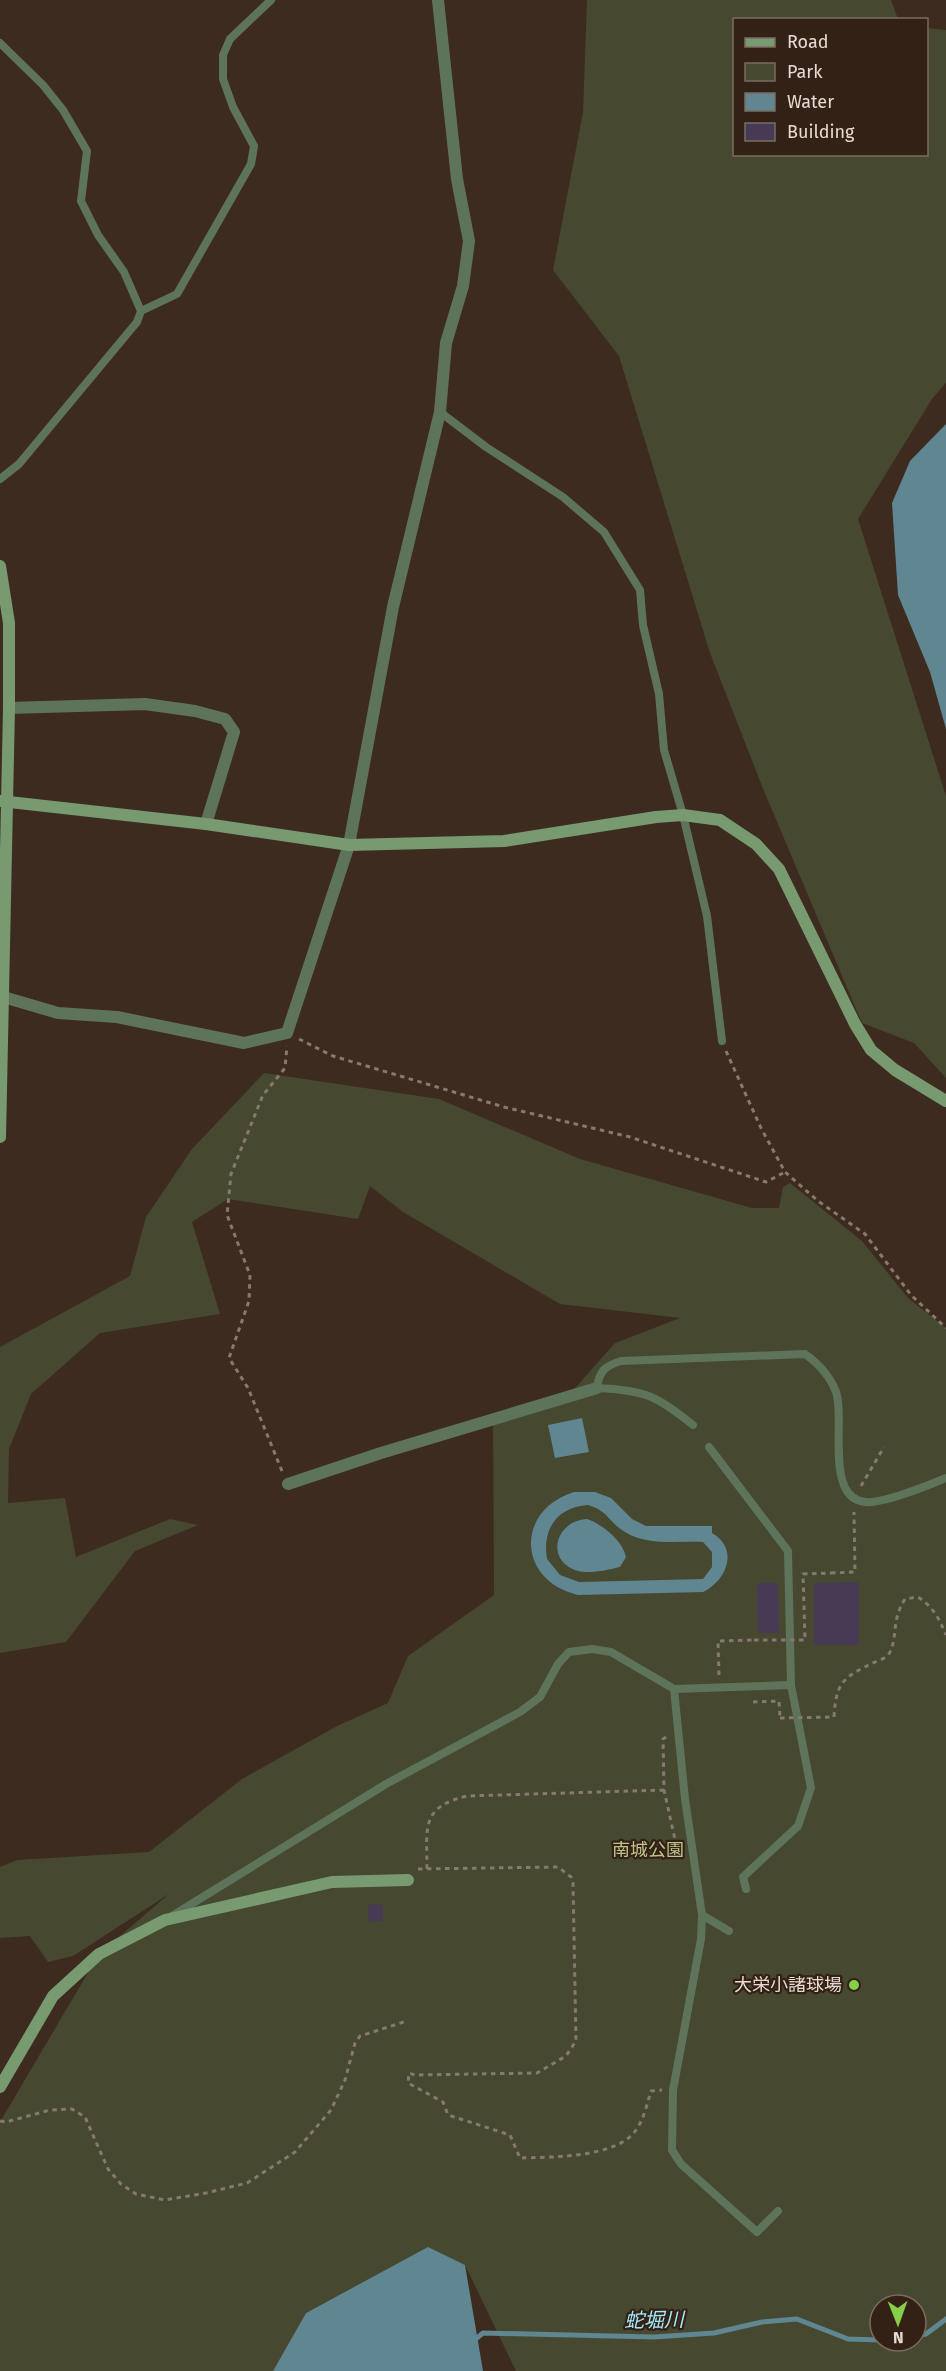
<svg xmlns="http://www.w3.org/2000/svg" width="946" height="2371" viewBox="0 0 946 2371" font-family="'Fira Sans','Noto Sans JP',sans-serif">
<rect width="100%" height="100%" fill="#3d2b20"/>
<!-- green -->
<path fill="#464830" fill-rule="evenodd" d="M587,0H891L898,19L734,20V154H926L927,28L946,30V383L932,399L858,519L946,796V1078L914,1043L862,1023L764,791L710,653L619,356L553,270L583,112Z
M264,1073L439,1099L580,1159L752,1208H779L783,1187L790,1183L862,1241L908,1298L946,1328V2371H516L465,2265L428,2248L306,2313L273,2371H0V2122L99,1954L169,1894L73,1956L48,1962L30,1936L0,1938V1867L17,1860L149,1852L242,1779L337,1726L388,1703L408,1656L494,1595L493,1418L568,1396L615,1343L680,1318L560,1304L403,1212L370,1186L358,1219L228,1199L192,1222L220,1314L100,1333L31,1394L9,1449L8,1503L65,1498L76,1557L170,1519L198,1525L135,1551L66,1642L0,1653V1347L130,1276L146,1217L192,1149ZM880,2305H916V2341H880Z"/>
<!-- water -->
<path fill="#5f8691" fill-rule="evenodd" d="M946,424V729L930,672L898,595L892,503L910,461Z
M582,1418L589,1452L555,1458L548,1425Z
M574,1492H595L611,1498L632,1519L646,1526H712V1533C740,1549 726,1581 703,1592L578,1595C517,1581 515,1510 574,1492ZM588,1505C609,1511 609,1523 625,1532C647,1546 678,1541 703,1542L712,1552V1567L703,1579L579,1582L560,1575L547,1559C542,1529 557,1507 588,1505Z
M587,1519C602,1524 623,1541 626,1557L620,1567C608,1570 590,1574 578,1571C545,1562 554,1521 587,1519Z
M428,2247L465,2265L483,2371H273L306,2313Z"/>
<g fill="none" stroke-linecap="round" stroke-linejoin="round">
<!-- stream -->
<path stroke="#5f8691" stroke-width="5" d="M916,2336L926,2334L946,2319
M472,2342L483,2333L654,2337L714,2333L762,2322L797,2319L848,2339L880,2340"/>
</g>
<!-- building -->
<path fill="#473a54" d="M859,1582V1645H814V1583Z
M757,1583H778L779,1633H758Z
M382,1904L383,1921L369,1922L368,1905Z"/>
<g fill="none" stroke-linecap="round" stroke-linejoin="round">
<!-- path -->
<path stroke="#887970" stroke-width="3" stroke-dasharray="4.5 4.5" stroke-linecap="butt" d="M299,1039L333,1056L504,1107L630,1137L766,1182L785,1172
M726,1051L761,1128L785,1172L818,1201L865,1234L911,1295L946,1328
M282,1471L248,1388L229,1358L249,1301L250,1275L227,1215L231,1174L263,1095L285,1068L287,1046
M861,1486L884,1447
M831,1573L855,1572L854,1512
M719,1675L718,1641L754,1640
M753,1702L779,1701L780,1718
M834,1717C836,1681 844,1677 875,1662C880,1660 887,1658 890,1652C898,1635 891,1621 905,1599L918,1597C933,1607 939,1618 946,1635
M666,1737L663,1739L664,1790L678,1853L681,1855
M418,1869L558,1867L571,1877L573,1883L576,2041L566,2056L537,2073L415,2075L409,2073L408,2083L443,2102L448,2115L510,2135L520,2158C551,2157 617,2158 636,2130C644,2119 647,2104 651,2091L662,2090
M427,1869C427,1828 420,1807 467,1796L664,1790
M0,2121L6,2122L50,2110L72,2109L85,2117L108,2169L121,2184L136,2194L165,2200L206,2193L247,2183L295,2152L331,2110L345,2080L355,2043L360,2036L407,2021"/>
<!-- lane -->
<path stroke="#5e745a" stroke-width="8" d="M0,43L43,85L63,110L87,151L81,201L98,235L124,272L141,311
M440,412L486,447L563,497L604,532L640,590L643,625L659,694L664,750L683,815L707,916L722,1041
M0,479L19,464L137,322L141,311L177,294L251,164L254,146L233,107L223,79V55L230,39L271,0
M693,1425C656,1395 644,1390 597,1388C599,1371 605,1366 621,1361L805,1354C819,1364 830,1376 836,1392C846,1419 822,1507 872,1502C893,1500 926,1486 946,1478
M674,1689L685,1799L702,1915L729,1931
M746,1889L743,1877L798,1826L811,1788L791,1685
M702,1915L701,1939L673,2090L672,2150L681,2164L757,2232L778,2211
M172,1916L386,1784L520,1712L540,1697L558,1664L569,1652L592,1649L611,1652L674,1689L791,1685L788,1551L709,1447"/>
<!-- street -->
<path stroke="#5e745a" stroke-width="12" d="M9,708L145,704L195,711L225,719L234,732L206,824
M0,996L58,1013L117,1017L244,1043L287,1033L349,845L393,607L440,412L446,343L463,286L469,241L457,179L438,0
M288,1484L381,1453L597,1388"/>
<!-- secondary -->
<path stroke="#779a71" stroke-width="12" d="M0,566L9,623V708L0,1137
M0,801L206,824L349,845L504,841L656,817L683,815L720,820L756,844L779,869L855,1024L871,1050L895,1070L946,1101
M0,2087L53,1996L99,1954L165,1920L332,1882L408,1880"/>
<!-- path-bridge -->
<path stroke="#887970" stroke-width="3" stroke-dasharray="4.5 4.5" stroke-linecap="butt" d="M754,1640H805L803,1574L831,1573
M780,1718L834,1717"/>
</g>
<!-- markers -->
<circle fill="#86cf4b" stroke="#332116" stroke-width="2" cx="854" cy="1985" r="6"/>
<g text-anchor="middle" stroke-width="4.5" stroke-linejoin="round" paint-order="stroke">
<!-- park labels -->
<g font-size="18" fill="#bec48a" stroke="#332116">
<text x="648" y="1856">南城公園</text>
</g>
<!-- poi labels -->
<g font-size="18" fill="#e6dad3" stroke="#332116" text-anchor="end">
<text x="842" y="1991">大栄小諸球場</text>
</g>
<!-- water labels -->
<g font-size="20" font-style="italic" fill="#a2ebfe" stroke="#332116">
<text transform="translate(654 2320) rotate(-1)" y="7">蛇堀川</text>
</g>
</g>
<!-- legend -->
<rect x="733" y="18" width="195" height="138" fill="#332116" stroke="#7b6b62" stroke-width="1.5"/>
<rect x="745" y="38" width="30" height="9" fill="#779a71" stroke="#7b6b62" stroke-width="1.5"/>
<text x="787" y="48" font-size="18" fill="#e6dad3">Road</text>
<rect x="745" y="63" width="30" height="18" fill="#464830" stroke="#7b6b62" stroke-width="1.5"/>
<text x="787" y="78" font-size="18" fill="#e6dad3">Park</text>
<rect x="745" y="93" width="30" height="18" fill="#5f8691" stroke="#7b6b62" stroke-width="1.5"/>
<text x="787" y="108" font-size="18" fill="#e6dad3">Water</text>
<rect x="745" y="123" width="30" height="18" fill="#473a54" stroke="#7b6b62" stroke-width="1.5"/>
<text x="787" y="138" font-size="18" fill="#e6dad3">Building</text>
<!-- north arrow -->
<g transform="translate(898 2323) rotate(179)"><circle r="28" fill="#332116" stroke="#7b6b62" stroke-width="1.5"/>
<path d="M0-4.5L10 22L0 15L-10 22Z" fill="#86cf4b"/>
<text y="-9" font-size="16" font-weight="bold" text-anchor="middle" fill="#e6dad3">N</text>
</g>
</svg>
